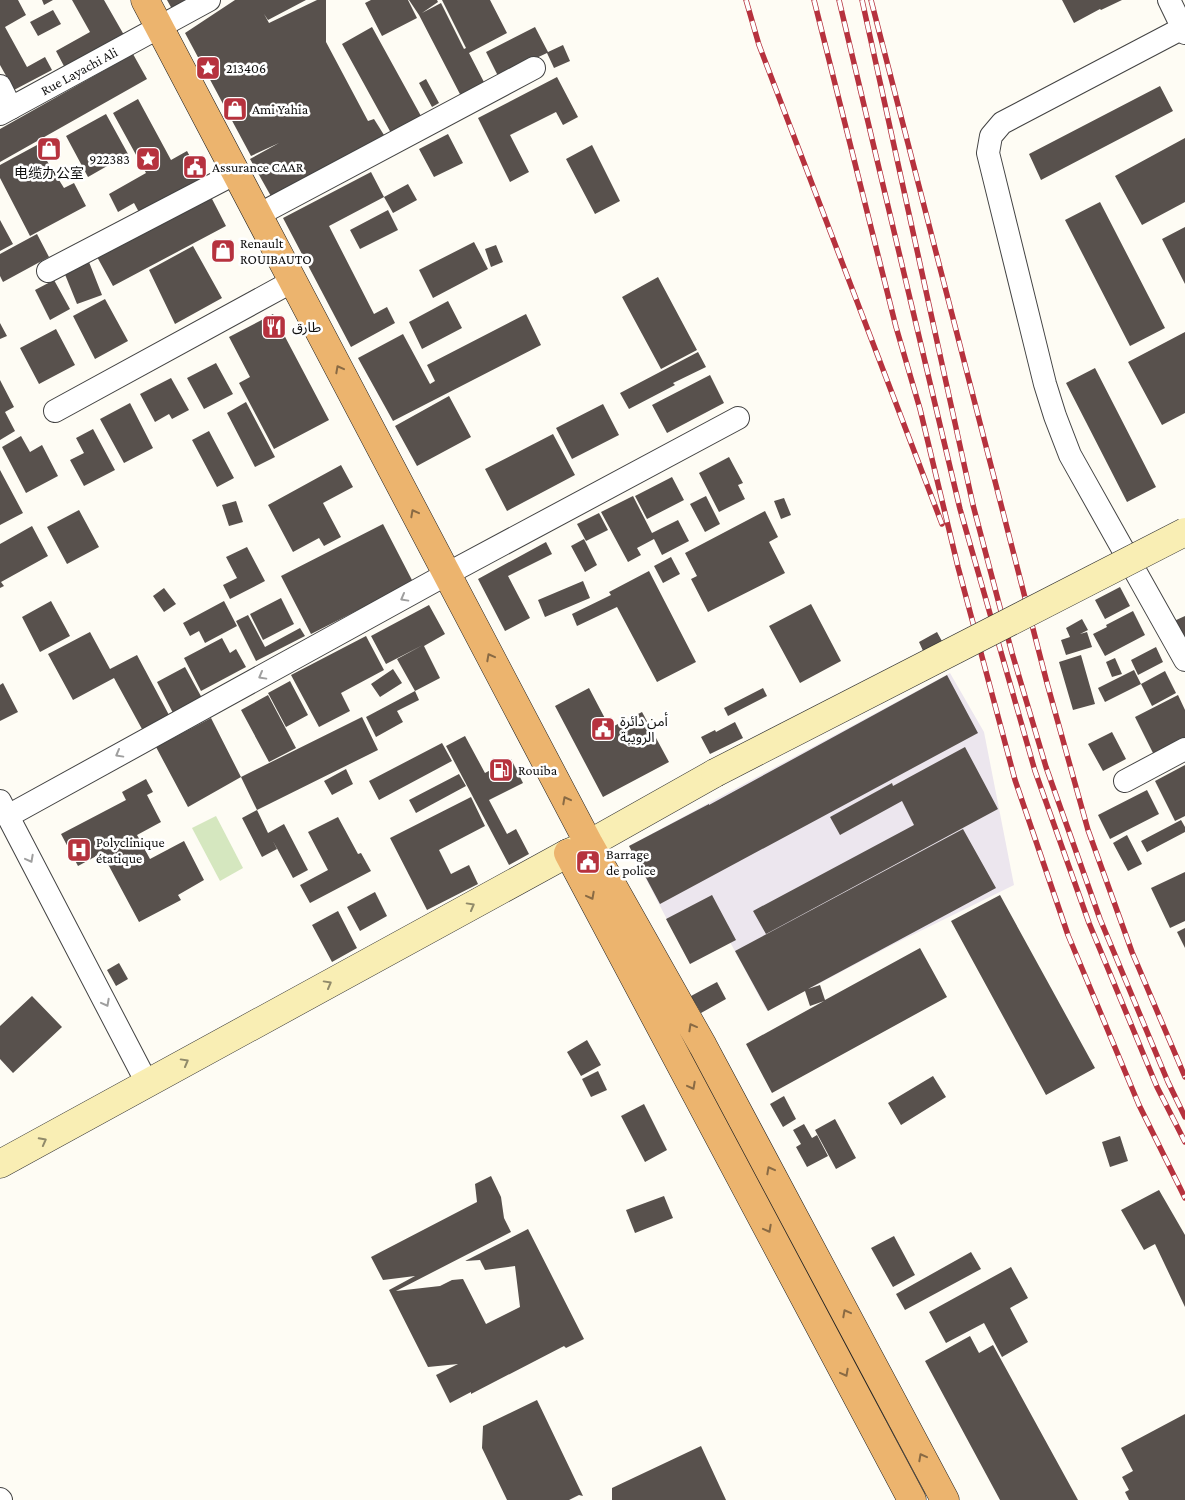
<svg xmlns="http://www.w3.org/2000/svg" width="1185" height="1500" viewBox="0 0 1185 1500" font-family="'Crimson Pro','Noto Sans Arabic','Noto Sans SC',serif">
<rect width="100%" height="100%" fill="#fefcf4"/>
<!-- industrial -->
<path fill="#ece6ee" d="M950,673L984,732L1014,885L894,944L767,1011L730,942L690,964L629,846Z"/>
<!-- green -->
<path fill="#d5e7bf" d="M216,816L243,868L220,881L192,828Z"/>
<!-- building -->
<path fill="#58514d" d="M0,0H18L26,15L5,27L27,67L45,57L52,70L14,90L0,65Z
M42,0H53L44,5Z
M72,0H104L124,35L65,68L56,51L90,32Z
M167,0H189L172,9Z
M235,0H306L268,20L264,14L269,23L317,0H326V42L368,121L374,119L384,135L272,198L250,159L279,143L251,156L185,33Z
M371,0H408L417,18L382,36L365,3Z
M409,0H437L438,2L422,13L441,3L464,49L466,48L442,0H490L507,33L469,53L486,86L462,98L419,15Z
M1062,0H1122L1101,10L1100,9L1074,23Z
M53,10L61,24L38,36L30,22Z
M372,27L421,116L391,133L342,44Z
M535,27L548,52L563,45L570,61L554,68L547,53L498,76L486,52Z
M133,54L147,79L0,162V129Z
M557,77L578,117L563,125L556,112L510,135L529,172L510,182L478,118Z
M426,79L439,103L432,107L419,83Z
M1160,86L1173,111L1041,180L1029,154Z
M138,99L171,160L187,151L203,181L141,216L134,203L118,212L109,194L146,173L113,113Z
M106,114L128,154L88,177L66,136Z
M448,134L463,163L434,177L419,149Z
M1185,138V202L1142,225L1115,176Z
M37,145L64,188L74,183L86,206L30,236L0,178V165Z
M592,145L620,201L595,214L566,159Z
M371,172L384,197L329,226L374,314L387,307L395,323L351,347L283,218Z
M408,184L417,200L393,213L384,197Z
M210,195L226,226L113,286L96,255Z
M1100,202L1165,328L1130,346L1065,220Z
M388,210L398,230L360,249L350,230Z
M0,220L13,244L0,251Z
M1185,227V284L1162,239Z
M37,234L49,257L3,282L0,276V254Z
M474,242L488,269L433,298L419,270Z
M496,245L503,262L491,267L485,249Z
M193,246L222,298L175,324L149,270Z
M89,262L102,295L77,304L64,272Z
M658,277L697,350L661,369L622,297Z
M54,280L70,309L50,320L35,290Z
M105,299L128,341L95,359L73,316Z
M448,301L462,328L422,349L409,322Z
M273,314L329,420L274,449L239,383L250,377L229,337Z
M526,314L541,345L393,421L358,358L403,334L430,384L435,381L427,365Z
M0,323L7,336L0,339Z
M56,329L75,365L39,384L20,348Z
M1185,332V413L1162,425L1128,362Z
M698,352L706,367L673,383L675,385L629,409L620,393Z
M216,363L233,394L204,409L187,378Z
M1095,368L1156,487L1127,502L1066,383Z
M710,375L724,403L667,433L652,405Z
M171,378L189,410L172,419L169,414L155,422L140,394Z
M0,380L14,407L5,412L15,431L0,440Z
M449,396L471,437L417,466L395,426Z
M246,402L275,457L255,467L227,413Z
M130,403L153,448L124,463L100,419Z
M603,404L619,435L572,459L556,428Z
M93,429L115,470L84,486L70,460L84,453L76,438Z
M209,431L234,478L217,487L192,440Z
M553,434L575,475L507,511L485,469Z
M21,436L30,452L42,445L58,476L26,493L2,447Z
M729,457L743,483L738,485L745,499L719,512L699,473Z
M341,465L353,487L323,503L341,537L324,546L319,538L293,552L268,505Z
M0,470L23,513L0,525Z
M672,477L684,500L647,519L635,496Z
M633,496L652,533L678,520L689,541L662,555L654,539L637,548L641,555L628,562L601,512Z
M706,496L720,524L705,532L690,504Z
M784,498L791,515L781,519L774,501Z
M236,501L243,522L229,526L222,505Z
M79,510L99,547L67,564L47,527Z
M765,511L778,537L769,542L785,573L708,612L691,579L697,576L685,553Z
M599,513L608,530L586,541L577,524Z
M383,524L413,582L311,634L281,576Z
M32,526L48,556L1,582L4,586L0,588V544Z
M584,539L597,565L585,572L571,546Z
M546,542L552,554L508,576L530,618L505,631L478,579Z
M247,547L265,581L230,599L223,585L237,578L226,557Z
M671,557L680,574L663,583L654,566Z
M649,571L696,662L657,682L617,607L577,626L572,614L611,595L609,592Z
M583,581L590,598L545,617L538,600Z
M1120,587L1130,606L1105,619L1095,600Z
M164,588L176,604L164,612L153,596Z
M281,598L294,624L263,640L250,614Z
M51,601L70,636L40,652L22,617Z
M224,601L237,626L205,643L199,631L190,636L183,623Z
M811,604L841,661L800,683L769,626Z
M429,605L445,634L424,646L440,678L415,691L419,700L397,711L403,722L376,737L366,717L415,691L397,659L423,645L386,664L371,636Z
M1133,611L1145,635L1105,656L1093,634L1107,627L1106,625Z
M248,615L265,647L300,628L305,636L256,661L236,621Z
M1185,616V643L1174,621Z
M1082,619L1088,630L1080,634L1087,632L1092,647L1066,655L1061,640L1070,637L1066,628Z
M90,632L110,669L137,655L169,715L142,729L114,678L73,700L48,654Z
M937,632L943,643L924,653L919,642Z
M366,636L384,670L341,693L350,711L319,727L291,675Z
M222,638L230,653L236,649L246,667L201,691L184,658Z
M1156,647L1163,662L1138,675L1131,660Z
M1081,655L1095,704L1073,710L1059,662Z
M1115,658L1122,674L1112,677L1106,662Z
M185,667L202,698L173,713L157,682Z
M393,669L402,683L380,697L371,684Z
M1134,670L1141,684L1105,702L1098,688Z
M1165,671L1176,693L1152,706L1141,684Z
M947,675L978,733L660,904L629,846L709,804V805Z
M290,681L308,715L286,727L268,693Z
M3,683L18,712L0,721V685Z
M589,688L610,728L642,712L669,762L603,797L555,706Z
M763,688L767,696L728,716L724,708Z
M268,695L296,748L269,762L241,710Z
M1178,695L1185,710V741L1155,757L1135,717Z
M362,717L378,750L257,810L241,777Z
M211,718L241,777L188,807L156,747Z
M735,722L743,738L710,754L701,737L715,730L716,732Z
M1112,732L1126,759L1103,771L1088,744Z
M465,736L485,773L511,759L523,783L489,800L507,834L516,829L529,854L509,865L446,746Z
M442,743L452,761L379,800L369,781Z
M965,747L998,809L766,934L753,911L914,825L902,801L840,835L830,817L892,783L893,786Z
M1185,765V816L1175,821L1155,781Z
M346,769L353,784L332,795L324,781Z
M459,774L466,786L416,813L409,800Z
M146,779L153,792L147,795L161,822L137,835L150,859L184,841L204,880L178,895L181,900L139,922L102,853L78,866L61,834L126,800L122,792Z
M1147,790L1159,814L1110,839L1098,815Z
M471,797L485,826L439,850L451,874L469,865L478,884L427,910L390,838Z
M257,810L268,833L284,824L308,870L293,878L273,841L277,849L262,857L242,818Z
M338,817L358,854L361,853L371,871L310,903L300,885L328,870L308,832Z
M1181,820L1185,827V832L1147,852L1141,841Z
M963,829L996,888L808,989L820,985L825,1000L920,948L947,997L772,1093L746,1044L824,1001L810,1006L805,991L768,1011L735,951Z
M1127,835L1142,864L1128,871L1113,843Z
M1185,872V921L1170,928L1151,888Z
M375,892L387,916L360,931L347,907Z
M712,895L736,940L690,964L666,919Z
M1000,895L1095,1068L1046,1095L951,921Z
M338,911L357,948L332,962L312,925Z
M1185,928V948L1177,932Z
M119,963L128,979L116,986L107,970Z
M717,982L726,999L701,1013L691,996Z
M32,996L62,1027L13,1073L0,1059V1026Z
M587,1040L601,1065L581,1076L567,1052Z
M598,1071L607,1090L591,1097L582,1079Z
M933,1076L946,1097L901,1125L888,1103Z
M784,1096L796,1119L783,1127L770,1104Z
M644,1104L667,1150L645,1162L621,1116Z
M835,1119L856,1158L836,1169L815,1130Z
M804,1124L812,1138L817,1135L828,1156L807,1167L796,1147L801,1144L793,1130Z
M1120,1136L1128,1161L1110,1167L1102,1142Z
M491,1176L501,1197L504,1218L511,1232L396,1291L440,1286L452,1280L463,1279L486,1324L520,1307L515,1266L485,1270L480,1260L465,1261L528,1229L584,1339L566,1348L564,1346L471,1394V1392L450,1403L436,1375L458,1364L428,1367L389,1290L415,1276L383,1280L371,1257L477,1202L475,1184Z
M1159,1190L1185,1235V1307L1155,1244L1144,1250L1121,1210Z
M664,1196L673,1218L635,1233L626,1210Z
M894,1236L915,1275L893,1287L871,1248Z
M971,1252L981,1269L905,1310L896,1294Z
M1011,1267L1028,1298L1010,1308L1028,1342L1002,1357L984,1323L946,1343L929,1312Z
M970,1336L979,1353L993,1345L1078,1500H1000L925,1361Z
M537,1400L583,1496L579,1495L569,1500H507L482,1448L483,1426Z
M1185,1414V1500H1129L1125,1492L1129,1490L1122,1477L1133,1471L1121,1448Z
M701,1446L726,1500H612V1488Z"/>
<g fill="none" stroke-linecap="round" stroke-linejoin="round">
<defs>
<g id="minor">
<path d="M1169,0L1185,33"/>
<path d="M1183,28L1002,123L991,136L988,153L1045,384L1055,416L1070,455L1185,660"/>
<path d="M0,86L11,108"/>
<path id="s1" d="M0,114L209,0"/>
<path d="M258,215L534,68"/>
<path d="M48,271L236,173"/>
<path d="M55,411L293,281"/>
<path d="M1125,781L1185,749"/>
<path d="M0,801L147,1083"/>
<path d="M8,816L447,574L738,418"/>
<path d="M0,1499L1,1500"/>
</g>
<path id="secondary" d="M0,1164L568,853L589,844L715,773"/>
<path id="trunk" d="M145,0L589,844L703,1046L945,1500
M568,853L912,1500"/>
</defs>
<!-- minor casing -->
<use href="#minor" stroke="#434343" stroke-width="24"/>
<!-- secondary casing -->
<use href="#secondary" stroke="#323232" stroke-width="29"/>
<!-- trunk casing -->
<use href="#trunk" stroke="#212121" stroke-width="29"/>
<!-- minor -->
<use href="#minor" stroke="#fff" stroke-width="22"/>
<!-- secondary -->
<use href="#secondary" stroke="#f9eeb4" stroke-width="28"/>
<!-- trunk -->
<use href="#trunk" stroke="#ecb46e" stroke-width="28"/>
<defs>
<path id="rail" d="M746,0L759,45L942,524
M814,0L896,327L920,409L958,567L1015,780L1068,935L1139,1105L1185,1198
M839,0L960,509L1035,771L1089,923L1157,1087L1185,1142
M862,0L973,505L1012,653L1046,767L1100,919L1168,1082L1185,1117
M871,0L1047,683L1088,830L1132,952L1185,1077"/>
</defs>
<!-- rail casing -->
<use href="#rail" stroke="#b6323e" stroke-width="5.5"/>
<!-- rail -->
<use href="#rail" stroke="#fff" stroke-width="4" stroke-dasharray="11" stroke-linecap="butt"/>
<defs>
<path id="secondary-bridge" d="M715,773L1185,532"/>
</defs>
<!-- secondary-bridge casing -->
<use href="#secondary-bridge" stroke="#323232" stroke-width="29" stroke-linecap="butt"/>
<!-- secondary-bridge -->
<use href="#secondary-bridge" stroke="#f9eeb4" stroke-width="28"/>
</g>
<!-- one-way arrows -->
<defs><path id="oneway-chevron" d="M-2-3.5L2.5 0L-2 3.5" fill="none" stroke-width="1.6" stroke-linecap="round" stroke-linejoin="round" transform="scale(1.25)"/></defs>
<g stroke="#896a44">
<use href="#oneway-chevron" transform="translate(339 369) rotate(-118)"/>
<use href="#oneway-chevron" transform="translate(414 513) rotate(-118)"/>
<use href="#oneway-chevron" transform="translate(490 657) rotate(-118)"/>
<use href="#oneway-chevron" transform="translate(566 800) rotate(-118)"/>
<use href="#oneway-chevron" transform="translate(591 896) rotate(62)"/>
<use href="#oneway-chevron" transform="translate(692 1027) rotate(-119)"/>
<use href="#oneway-chevron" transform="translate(692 1086) rotate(62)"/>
<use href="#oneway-chevron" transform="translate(770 1170) rotate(-118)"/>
<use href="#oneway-chevron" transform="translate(768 1229) rotate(62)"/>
<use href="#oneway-chevron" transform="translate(846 1313) rotate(-118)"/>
<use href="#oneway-chevron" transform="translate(845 1373) rotate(62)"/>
<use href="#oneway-chevron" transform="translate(922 1457) rotate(-118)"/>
</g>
<g stroke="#9f9f9f">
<use href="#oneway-chevron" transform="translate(404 598) rotate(151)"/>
<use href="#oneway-chevron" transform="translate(262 676) rotate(151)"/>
<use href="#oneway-chevron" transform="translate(119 754) rotate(151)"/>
<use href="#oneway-chevron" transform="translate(30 859) rotate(62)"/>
<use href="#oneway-chevron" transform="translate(106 1003) rotate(62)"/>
</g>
<g stroke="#908a6a">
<use href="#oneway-chevron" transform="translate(471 906) rotate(-29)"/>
<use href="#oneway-chevron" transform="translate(328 984) rotate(-29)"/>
<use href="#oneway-chevron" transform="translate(185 1062) rotate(-29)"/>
<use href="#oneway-chevron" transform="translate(43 1141) rotate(-28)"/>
</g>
<!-- icons -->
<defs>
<symbol id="sight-square" viewBox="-11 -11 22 22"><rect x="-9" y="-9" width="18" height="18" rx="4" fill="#b6323e" stroke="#fff"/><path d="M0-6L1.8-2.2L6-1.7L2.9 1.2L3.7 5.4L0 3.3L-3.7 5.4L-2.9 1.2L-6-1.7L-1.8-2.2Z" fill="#fff"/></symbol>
<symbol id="shop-square" viewBox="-11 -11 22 22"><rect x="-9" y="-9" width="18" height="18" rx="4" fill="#b6323e" stroke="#fff"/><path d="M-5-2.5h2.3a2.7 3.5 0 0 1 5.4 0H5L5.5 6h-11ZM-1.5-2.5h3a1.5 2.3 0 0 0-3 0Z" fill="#fff"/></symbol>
<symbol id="civic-square" viewBox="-11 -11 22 22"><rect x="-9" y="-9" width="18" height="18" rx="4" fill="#b6323e" stroke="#fff"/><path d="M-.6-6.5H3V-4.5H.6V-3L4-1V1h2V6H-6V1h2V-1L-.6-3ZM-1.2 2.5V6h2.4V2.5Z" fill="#fff"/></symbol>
<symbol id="restaurant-square" viewBox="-11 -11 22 22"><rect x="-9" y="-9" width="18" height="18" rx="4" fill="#b6323e" stroke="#fff"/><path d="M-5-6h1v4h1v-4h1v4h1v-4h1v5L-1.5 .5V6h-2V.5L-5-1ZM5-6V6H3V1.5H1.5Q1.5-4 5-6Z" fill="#fff"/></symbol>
<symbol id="fuel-square" viewBox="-11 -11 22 22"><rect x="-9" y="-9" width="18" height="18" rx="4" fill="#b6323e" stroke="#fff"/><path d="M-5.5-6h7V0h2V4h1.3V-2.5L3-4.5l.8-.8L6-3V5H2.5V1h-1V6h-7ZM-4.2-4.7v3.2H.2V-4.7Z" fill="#fff"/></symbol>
<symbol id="hospital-square" viewBox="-11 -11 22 22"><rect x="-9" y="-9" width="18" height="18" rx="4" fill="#b6323e" stroke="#fff"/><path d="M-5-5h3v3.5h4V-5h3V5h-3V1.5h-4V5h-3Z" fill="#fff"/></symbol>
</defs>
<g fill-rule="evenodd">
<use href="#sight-square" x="194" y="54" width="28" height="28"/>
<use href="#shop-square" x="221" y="95" width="28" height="28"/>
<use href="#shop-square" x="35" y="135" width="28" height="28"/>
<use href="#sight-square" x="134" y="145" width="28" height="28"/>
<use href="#civic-square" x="181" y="153" width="28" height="28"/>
<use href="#shop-square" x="209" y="237" width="28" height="28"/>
<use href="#restaurant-square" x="260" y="313" width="28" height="28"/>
<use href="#civic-square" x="589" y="715" width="28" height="28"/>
<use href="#fuel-square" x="487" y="756" width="28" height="28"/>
<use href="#hospital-square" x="65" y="836" width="28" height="28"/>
<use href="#civic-square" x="574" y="848" width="28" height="28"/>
</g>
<g text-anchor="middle" stroke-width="5" stroke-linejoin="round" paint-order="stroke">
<!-- poi labels -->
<g font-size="14" fill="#101010" stroke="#fff" text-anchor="start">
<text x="226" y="73">213406</text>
<text x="252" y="114">Ami Yahia</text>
<text x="130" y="164" text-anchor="end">922383</text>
<text x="212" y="172">Assurance CAAR</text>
<text x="49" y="178" text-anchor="middle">电缆办公室</text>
<text x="240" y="248">Renault<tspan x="240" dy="16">ROUIBAUTO</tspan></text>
<text x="292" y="332">طارق</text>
<text x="620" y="726">أمن دائرة<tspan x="620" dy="16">الرويبة</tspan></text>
<text x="518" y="775">Rouiba</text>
<text x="96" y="847">Polyclinique<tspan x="96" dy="16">étatique</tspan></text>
<text x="606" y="859">Barrage<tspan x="606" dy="16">de police</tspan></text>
</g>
<!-- street labels -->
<g font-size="14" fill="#101010" stroke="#fff">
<text dy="5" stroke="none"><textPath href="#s1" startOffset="90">Rue Layachi Ali</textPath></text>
</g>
</g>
</svg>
